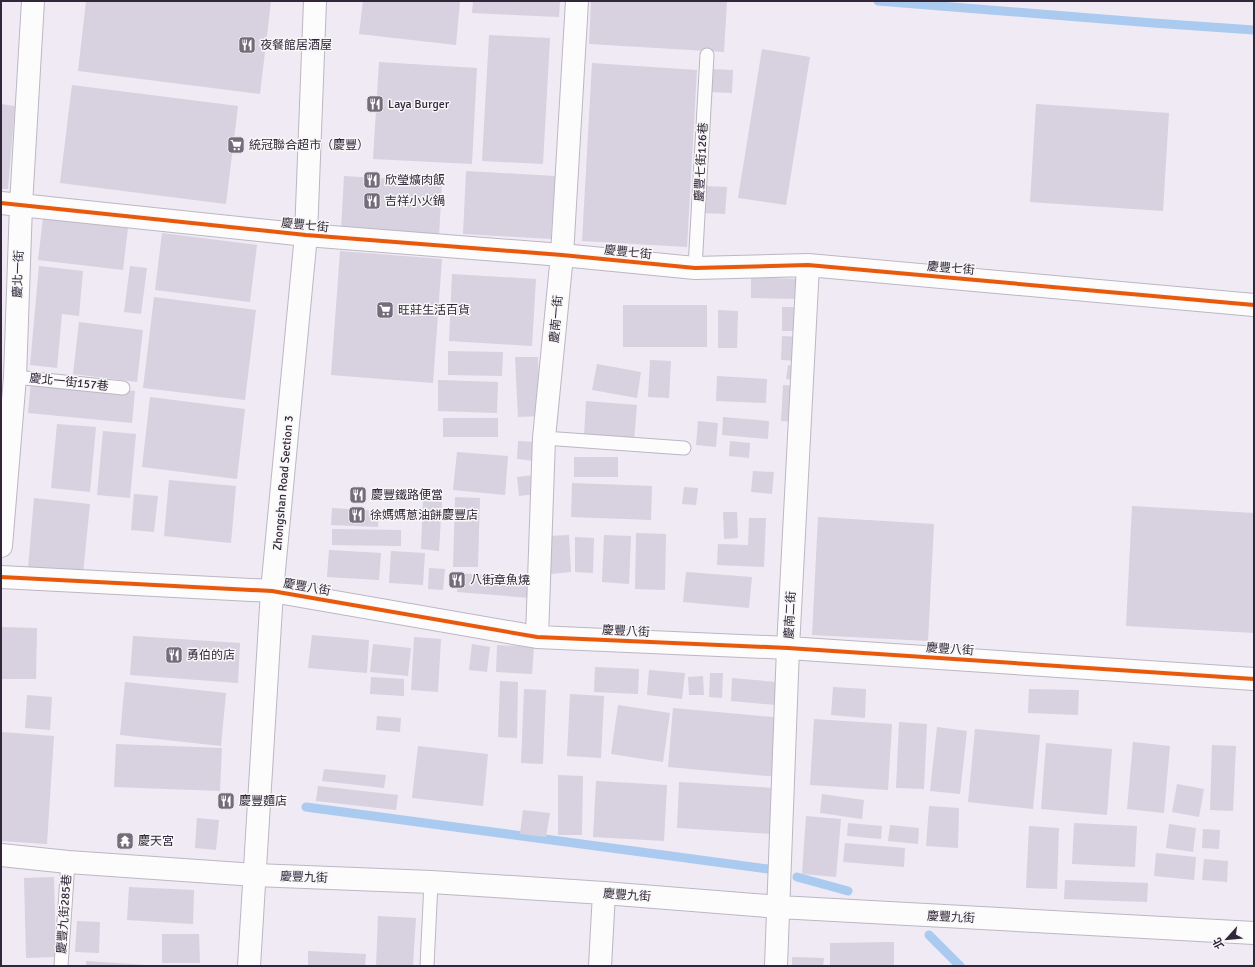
<svg xmlns="http://www.w3.org/2000/svg" width="1255" height="967" font-family="Signika,'Noto Sans TC',sans-serif">
	<rect width="100%" height="100%" fill="#efeaf4"/>
	<g fill="none" stroke-linecap="round" stroke-linejoin="round">
		<path stroke="#aacaef" stroke-width="9" d="M878,1L1153,23L1254,30
			M306,807L768,869
			M797,877L848,891
			M929,935L960,966"/>
	</g>
	<path fill="#d8d1df" d="M86,1H271L260,94L78,71Z
		M363,1H460L456,45L359,34Z
		M473,1H560L559,17L472,13Z
		M591,1H727L724,52L589,44Z
		M489,35L550,38L543,164L482,161Z
		M762,49L810,57L786,205L738,198Z
		M379,62L477,68L472,164L373,159Z
		M592,63L697,70L687,247L582,241Z
		M710,69L733,70L732,93L709,92Z
		M72,85L238,106L226,204L60,183Z
		M1,104L15,106L8,189H1Z
		M1036,104L1169,113L1163,211L1030,202Z
		M466,171L555,176L551,239L463,234Z
		M344,176L442,182L439,237L341,232Z
		M706,186L727,187L725,214L704,213Z
		M43,218L128,228L123,270L38,260Z
		M162,233L257,245L250,302L155,290Z
		M340,251L442,259L433,383L331,375Z
		M39,266L83,271L79,316L62,314L57,368L30,365Z
		M130,266L147,268L141,314L124,312Z
		M452,274L536,279L532,346L449,341Z
		M751,277L800,279V299L751,298Z
		M154,297L256,310L245,400L143,388Z
		M623,305H707V347H623Z
		M782,307H800V331H782Z
		M718,310L738,311L737,348H718Z
		M79,322L143,330L137,382L73,374Z
		M782,336L800,337L799,361L781,360Z
		M448,351L503,352L502,376L448,375Z
		M515,357H538L540,416L518,417Z
		M650,360L671,361L669,398L648,397Z
		M597,364L641,372L637,398L592,390Z
		M788,365L802,367L800,381L786,379Z
		M717,376L767,379L766,403L716,401Z
		M438,380L498,382L497,413L438,411Z
		M31,381L135,391L132,423L28,413Z
		M783,385L799,386L797,422L781,421Z
		M150,397L245,409L237,479L142,467Z
		M586,401L637,405L634,440L584,436Z
		M723,417L769,421L768,439L722,435Z
		M443,418H498V437H443Z
		M698,421L718,423L716,447L696,445Z
		M57,424L96,427L90,492L51,488Z
		M103,431L136,434L130,498L97,495Z
		M518,441L536,442L535,461L517,459Z
		M730,441L750,443L749,458L729,456Z
		M457,452L508,456L505,495L453,490Z
		M574,457H618V477H574Z
		M753,471L774,472L772,494L751,492Z
		M534,475L536,494L519,496L517,477Z
		M169,480L236,486L231,543L164,536Z
		M572,483L652,486L651,520L571,517Z
		M684,487L698,488L696,505L682,504Z
		M134,494L158,496L154,532L131,530Z
		M455,497L480,498L478,567H453Z
		M34,498L90,504L83,574L28,568Z
		M423,501L442,502L439,551L421,549Z
		M1132,506L1254,513V633L1126,626Z
		M332,508L379,511L378,527L331,525Z
		M723,512H737L738,538L724,539Z
		M818,517L934,524L928,641L812,635Z
		M749,518H766L764,567L717,565L718,544L748,545Z
		M332,529L401,530V546L332,545Z
		M636,533L666,534L665,590L635,589Z
		M569,535L571,572L551,574L549,536Z
		M604,535L631,536L629,584L602,582Z
		M575,537L594,538L593,573L575,572Z
		M329,550L381,553L379,580L327,577Z
		M391,551L425,553L423,585L389,583Z
		M429,568L445,569L443,590L428,589Z
		M686,572L752,577L749,608L683,602Z
		M459,573L532,579L531,598L457,592Z
		M1,627L37,628L36,679H1Z
		M312,635L369,640L367,673L308,668Z
		M133,636L240,643L238,683L130,675Z
		M414,637L441,639L438,692L411,690Z
		M373,644L411,648L408,676L370,672Z
		M472,644L490,647L487,672L469,670Z
		M497,645L534,647L532,674L496,672Z
		M595,667L639,669L638,694L594,692Z
		M649,670L685,673L682,699L647,695Z
		M710,673H723L722,698L709,697Z
		M703,676L704,695H689L688,677Z
		M371,677L404,679V696L370,694Z
		M732,678L777,682L775,705L731,701Z
		M500,681L518,682L517,738L498,737Z
		M125,682L226,693L221,746L120,735Z
		M833,687L866,689L865,718L831,715Z
		M524,689L546,690L543,764L521,763Z
		M1029,689L1079,690L1078,715L1028,713Z
		M570,694L604,696L601,758L567,756Z
		M27,695L52,697L50,730L25,728Z
		M618,705L670,713L663,762L611,754Z
		M673,708L784,718L779,777L668,767Z
		M377,716L401,718L400,732L376,730Z
		M814,719L892,724L888,790L810,785Z
		M899,722L927,724L924,789L896,788Z
		M937,727L967,731L960,794L930,791Z
		M975,729L1040,735L1033,809L968,802Z
		M1,732L54,736L47,844L1,841Z
		M1133,742L1170,746L1164,813L1127,809Z
		M1046,743L1112,749L1107,815L1041,809Z
		M116,744L222,748L220,791L114,787Z
		M1212,745L1236,746L1233,811L1210,810Z
		M418,746L488,754L483,806L412,798Z
		M324,769L386,775L384,788L322,781Z
		M558,775L583,776L582,835H558Z
		M596,781L667,785L664,841L593,837Z
		M679,782L774,788L772,834L677,828Z
		M1177,784L1204,789L1199,817L1172,812Z
		M318,786L398,795L396,810L316,801Z
		M822,794L864,800L862,819L820,813Z
		M929,806L959,808L958,848L926,846Z
		M523,810L550,813L546,837L520,834Z
		M806,816L841,819L836,877L802,874Z
		M197,818L219,820L216,850L195,848Z
		M848,823L882,826L881,839L847,836Z
		M1074,823L1137,826L1135,867L1072,864Z
		M1169,824L1196,828L1193,852L1166,848Z
		M890,825L919,828L918,844L888,841Z
		M1029,826L1059,828L1057,889L1026,888Z
		M1203,829L1220,830L1219,849L1202,848Z
		M845,843L905,848L904,867L843,862Z
		M1156,853L1196,857L1194,880L1154,876Z
		M1204,859L1228,861L1227,882L1202,880Z
		M54,877L56,957L26,958L24,878Z
		M1065,880L1148,883L1147,902L1064,899Z
		M129,887L194,890L193,924L127,920Z
		M378,916L416,918L413,966H376Z
		M77,921L100,922L99,953L75,952Z
		M162,934H199L200,963H162Z
		M894,942V966H830V943Z
		M308,951L366,954L365,966H308Z
		M792,957L824,958L823,966H792Z
		M86,961L147,965V966H86Z"/>
	<g fill="none" stroke-linecap="round" stroke-linejoin="round">
		<defs>
			<path id="service" d="M695,268L707,55
				M15,377L123,388
				M544,438L684,448
				M61,966L68,862
				M427,966L431,882"/>
			<path id="minor" d="M1,203L306,235L562,255L695,268L808,265L1254,305
				M1,546L15,377L21,205L33,1
				M1,577L272,591L537,637L788,648L1254,679
				M537,637L544,438L562,255L577,1
				M1,855L68,862L255,875L431,882L604,893L779,907L1254,933
				M600,966L604,893
				M776,966L788,648L808,265"/>
			<path id="primary" d="M249,966L272,591L306,235L315,1"/>
		</defs>
		<use href="#service" stroke="#bdb6c3" stroke-width="15"/>
		<use href="#minor" stroke="#bdb6c3" stroke-width="24"/>
		<use href="#primary" stroke="#bdb6c3" stroke-width="24"/>
		<use href="#service" stroke="#fdfcfd" stroke-width="13"/>
		<use href="#minor" stroke="#fdfcfd" stroke-width="22"/>
		<use href="#primary" stroke="#fdfcfd" stroke-width="22"/>
		<defs>
			<path id="cycleway" d="M1,203L306,235L562,255L695,268L808,265L1254,305
				M1,577L272,591L537,637L788,648L1254,679"/>
		</defs>
		<use href="#cycleway" stroke="#f7f7f7" stroke-width="6"/>
		<use href="#cycleway" stroke="#e8590c" stroke-width="4"/>
	</g>
	<defs>
		<symbol id="restaurant-square" viewBox="-11 -11 22 22"><rect x="-9" y="-9" width="18" height="18" rx="4" fill="#746b7b" stroke="#f7f7f7"/><path d="M-5-6h1v4h1v-4h1v4h1v-4h1v5L-1.5 .5V6h-2V.5L-5-1ZM5-6V6H3V1.5H1.5Q1.5-4 5-6Z" fill="#fff"/></symbol>
		<symbol id="supermarket-square" viewBox="-11 -11 22 22"><rect x="-9" y="-9" width="18" height="18" rx="4" fill="#746b7b" stroke="#f7f7f7"/><path d="M-6-5.5h2.5l.6 2H6L4.5 2H-2.5L-4.4-4H-6ZM-1.5 3.2a1.3 1.3 0 1 0 .1 0ZM3 3.2a1.3 1.3 0 1 0 .1 0Z" fill="#fff"/></symbol>
		<symbol id="temple-square" viewBox="-11 -11 22 22"><rect x="-9" y="-9" width="18" height="18" rx="4" fill="#746b7b" stroke="#f7f7f7"/><path d="M0-6L5-2H3V0L6.5 2.5H4V6H1.5V3h-3V6H-4V2.5H-6.5L-3 0V-2H-5Z" fill="#fff"/></symbol>
	</defs>
	<g fill-rule="evenodd">
		<use href="#restaurant-square" x="237" y="35" width="20" height="20"/>
		<use href="#restaurant-square" x="365" y="94" width="20" height="20"/>
		<use href="#supermarket-square" x="226" y="135" width="20" height="20"/>
		<use href="#restaurant-square" x="362" y="170" width="20" height="20"/>
		<use href="#restaurant-square" x="362" y="191" width="20" height="20"/>
		<use href="#supermarket-square" x="375" y="300" width="20" height="20"/>
		<use href="#restaurant-square" x="348" y="485" width="20" height="20"/>
		<use href="#restaurant-square" x="347" y="505" width="20" height="20"/>
		<use href="#restaurant-square" x="447" y="570" width="20" height="20"/>
		<use href="#restaurant-square" x="164" y="645" width="20" height="20"/>
		<use href="#restaurant-square" x="216" y="791" width="20" height="20"/>
		<use href="#temple-square" x="115" y="831" width="20" height="20"/>
	</g>
	<g text-anchor="middle" stroke-width="3" stroke-linejoin="round" paint-order="stroke">
		<g font-size="12" fill="#32273a" stroke="#f7f7f7" text-anchor="start">
			<text x="260" y="49">夜餐館居酒屋</text>
			<text x="388" y="108">Laya Burger</text>
			<text x="249" y="149">統冠聯合超市（慶豐）</text>
			<text x="385" y="184">欣瑩爌肉飯</text>
			<text x="385" y="205">吉祥小火鍋</text>
			<text x="398" y="314">旺莊生活百貨</text>
			<text x="371" y="499">慶豐鐵路便當</text>
			<text x="370" y="519">徐媽媽蔥油餅慶豐店</text>
			<text x="470" y="584">八街章魚燒</text>
			<text x="187" y="659">勇伯的店</text>
			<text x="239" y="805">慶豐麵店</text>
			<text x="138" y="845">慶天宮</text>
		</g>
		<g font-size="12" fill="#32273a" stroke="#f7f7f7">
			<text transform="translate(701 162) rotate(-87)" y="4">慶豐七街126巷</text>
			<text transform="translate(305 225) rotate(6)" y="4">慶豐七街</text>
			<text transform="translate(628 252) rotate(6)" y="4">慶豐七街</text>
			<text transform="translate(951 268) rotate(5)" y="4">慶豐七街</text>
			<text transform="translate(18 274) rotate(-88)" y="4">慶北一街</text>
			<text transform="translate(556 319) rotate(-85)" y="4">慶南一街</text>
			<text transform="translate(69 382) rotate(6)" y="4">慶北一街157巷</text>
			<text transform="translate(283 483) rotate(-85)" y="4">Zhongshan Road Section 3</text>
			<text transform="translate(307 587) rotate(10)" y="4">慶豐八街</text>
			<text transform="translate(790 615) rotate(-87)" y="4">慶南二街</text>
			<text transform="translate(626 631) rotate(3)" y="4">慶豐八街</text>
			<text transform="translate(950 649) rotate(4)" y="4">慶豐八街</text>
			<text transform="translate(304 877) rotate(2)" y="4">慶豐九街</text>
			<text transform="translate(627 895) rotate(4)" y="4">慶豐九街</text>
			<text transform="translate(64 914) rotate(-86)" y="4">慶豐九街285巷</text>
			<text transform="translate(951 917) rotate(3)" y="4">慶豐九街</text>
		</g>
	</g>
	<rect width="1255" height="967" fill="none" stroke="#32273a" stroke-width="4"/>
	<g transform="translate(1227 939) rotate(243)" stroke="#f7f7f7" stroke-width="3" paint-order="stroke">
	<path d="M0-3L7 15L0 10L-7 15Z" fill="#32273a"/>
	<text y="-6" font-size="11" font-weight="bold" text-anchor="middle" fill="#32273a">北</text>
	</g>
</svg>
